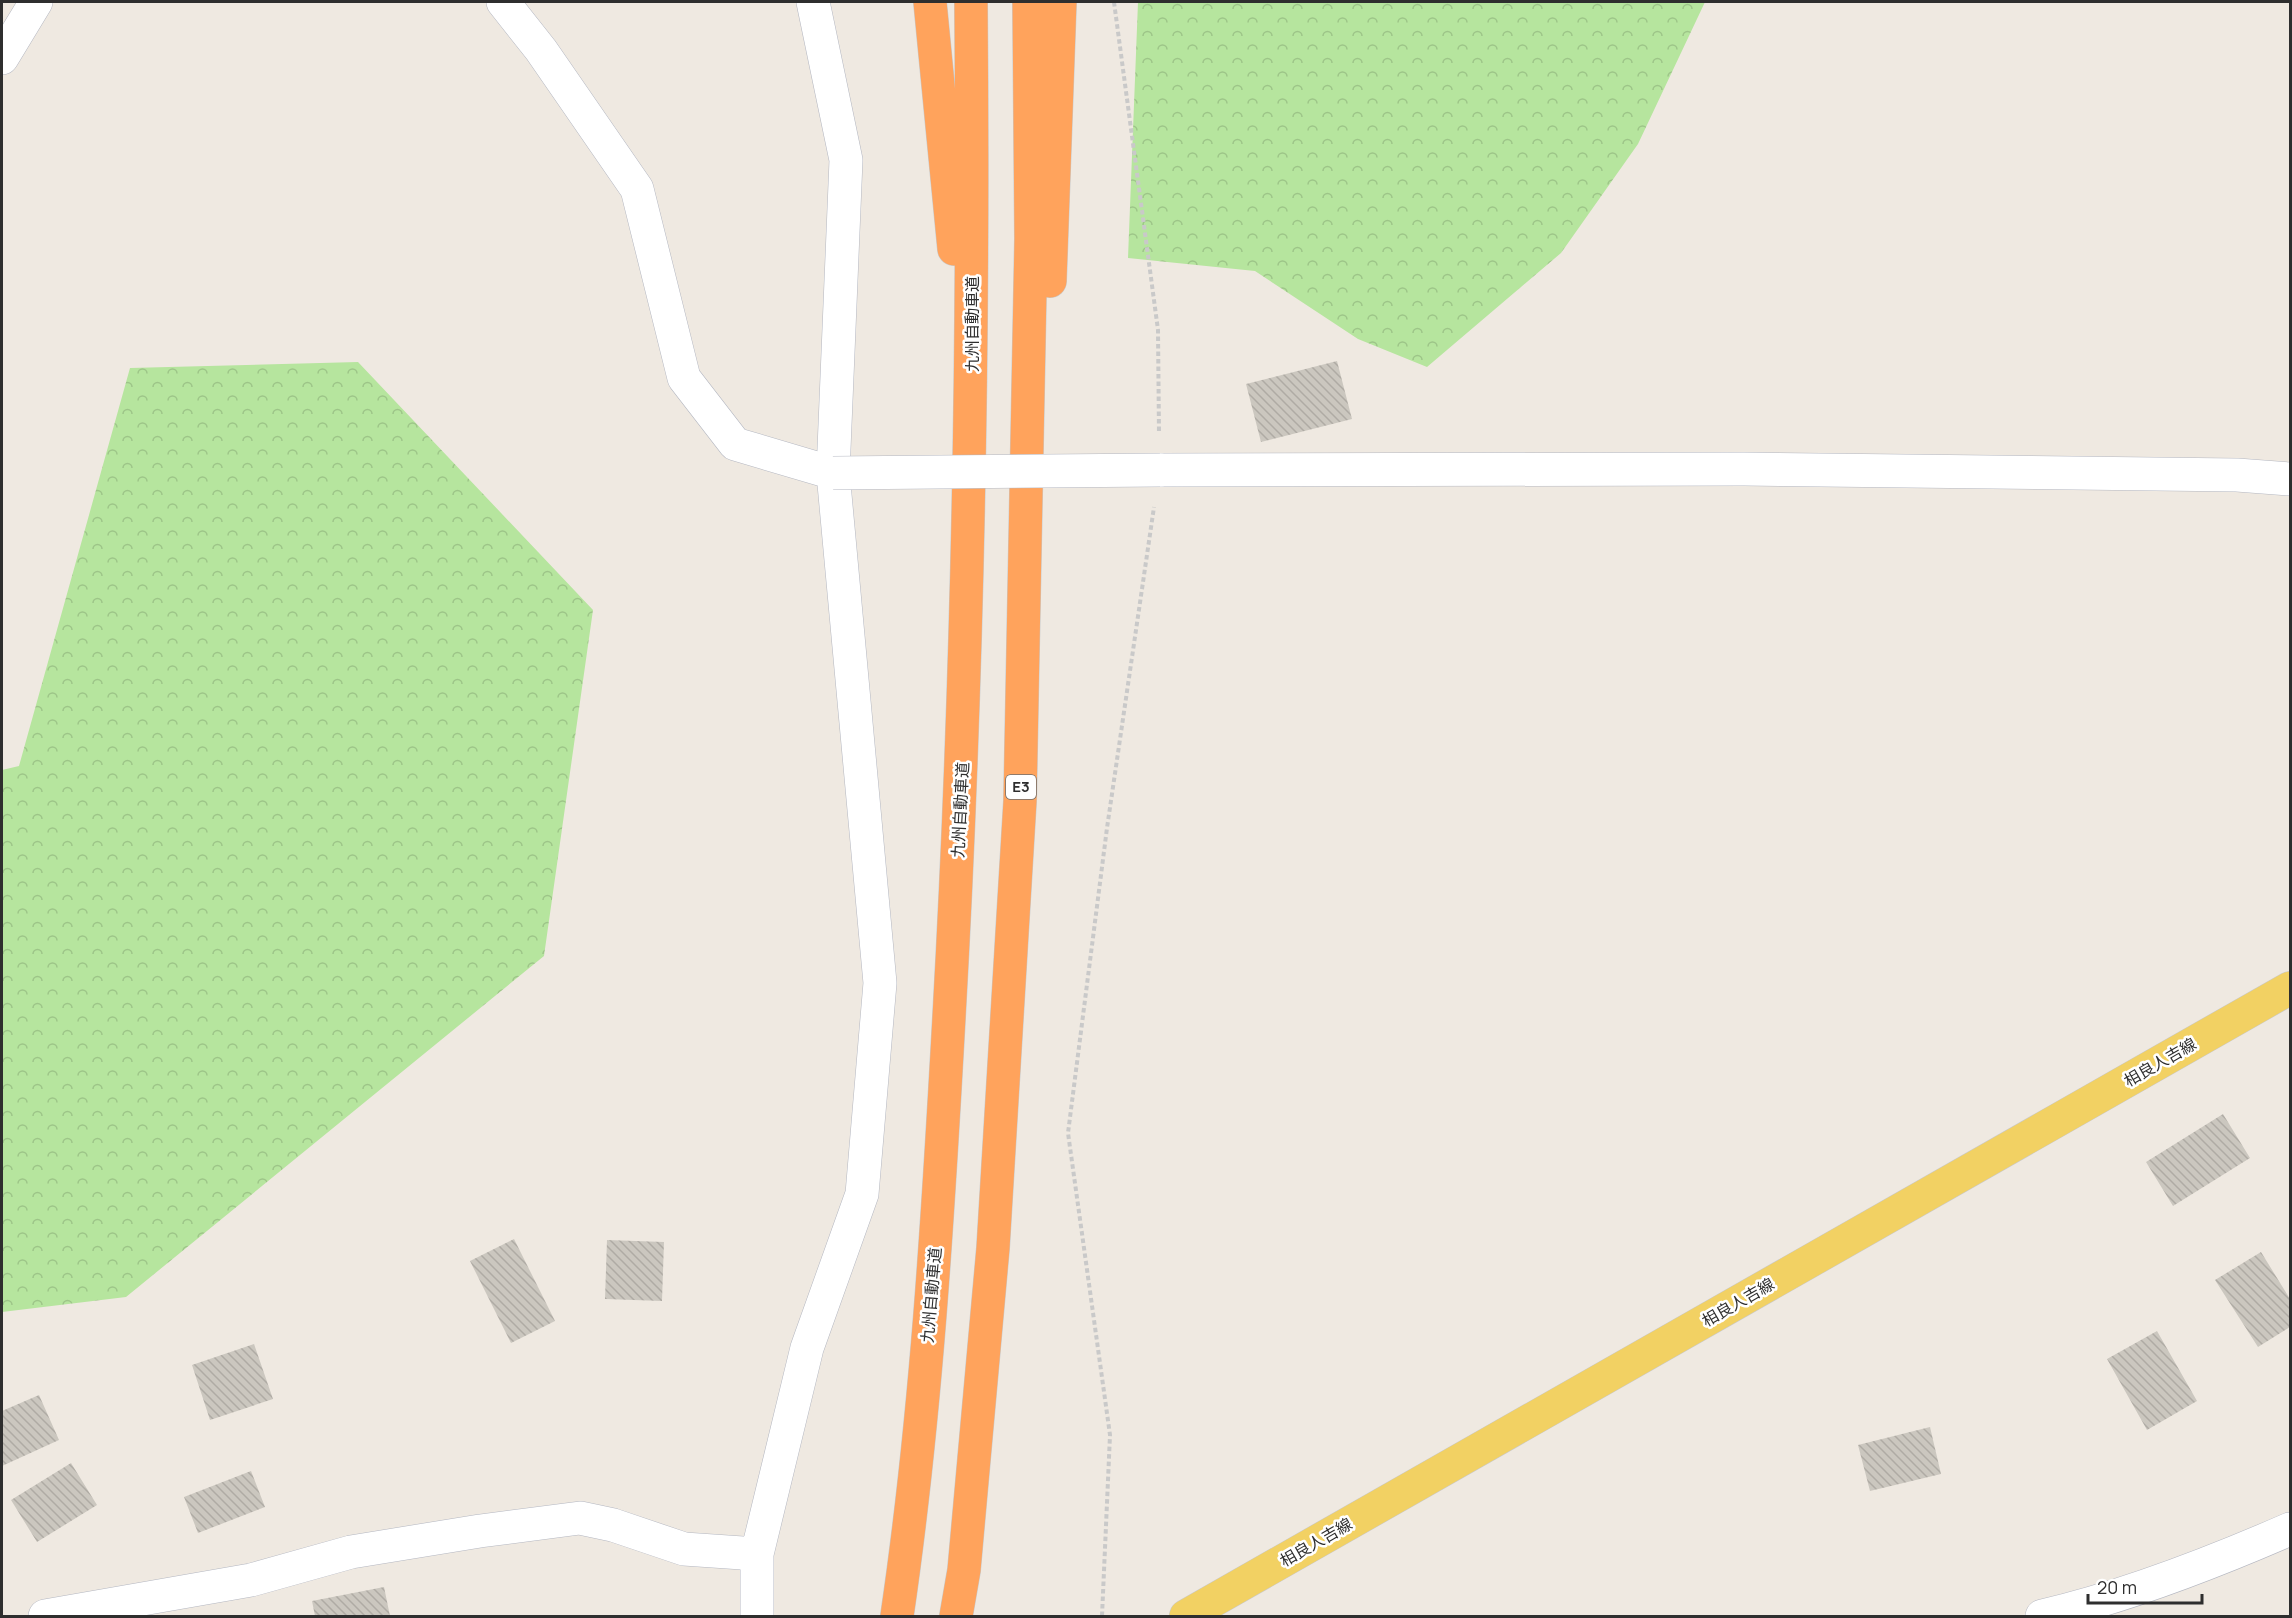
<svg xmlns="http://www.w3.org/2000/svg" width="2292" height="1618" font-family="Manrope,'Noto Sans JP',sans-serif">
	<defs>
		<pattern id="forest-crowns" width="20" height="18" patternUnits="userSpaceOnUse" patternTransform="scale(1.5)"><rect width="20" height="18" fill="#b6e59e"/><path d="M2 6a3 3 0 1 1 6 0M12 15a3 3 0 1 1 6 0" fill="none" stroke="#9dc588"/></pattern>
		<pattern id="building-back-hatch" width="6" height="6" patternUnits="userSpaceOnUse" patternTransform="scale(1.5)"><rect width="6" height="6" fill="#cbc7bf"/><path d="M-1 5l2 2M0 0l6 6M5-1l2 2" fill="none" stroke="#afaba4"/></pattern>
	</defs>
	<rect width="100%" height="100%" fill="#efe9e1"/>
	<path fill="url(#forest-crowns)" d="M1138,2H1705L1638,144L1561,253L1427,367L1358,339L1255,271L1128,258Z
		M358,362L593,610L544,956L126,1297L2,1312V770L19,766L130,368Z"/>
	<path fill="url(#building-back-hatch)" d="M1337,361L1352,419L1261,442L1246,384Z
		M2223,1114L2250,1158L2173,1206L2146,1162Z
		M514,1239L555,1321L511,1343L470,1261Z
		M607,1240L664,1242L662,1301L605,1299Z
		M2261,1252L2290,1299V1327L2258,1347L2215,1280Z
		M2157,1331L2197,1401L2147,1430L2107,1359Z
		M254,1344L273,1399L210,1420L192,1365Z
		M39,1395L59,1440L2,1466V1411Z
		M1930,1427L1941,1474L1870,1491L1858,1445Z
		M71,1463L97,1505L37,1542L11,1500Z
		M251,1471L265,1507L198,1533L184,1497Z
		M384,1587L390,1616H315L312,1601Z"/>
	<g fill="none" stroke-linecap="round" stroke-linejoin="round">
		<defs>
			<path id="minor" d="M503,2L541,50L637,189L684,378L735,444L833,473
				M2,58L36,2
				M1160,470L1744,469L2237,475L2290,479
				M45,1616L251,1580L351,1552L480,1531L580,1518L613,1525L684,1549L757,1554
				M757,1616V1554L807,1348L862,1194L880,983L833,473L846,160L813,2
				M2042,1616C2125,1597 2212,1563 2290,1529"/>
			<path id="major" d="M1186,1616L2290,988"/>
			<path id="highway" d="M930,2L954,249
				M1050,281L1060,2
				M897,1616C926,1418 938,1217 949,1017C968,679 974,341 971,2
				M956,1616L964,1570L993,1248L1020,801L1031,239L1029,2"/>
		</defs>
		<use href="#minor" stroke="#b4b7c1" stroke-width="34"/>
		<use href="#major" stroke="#c9c9c9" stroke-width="34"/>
		<use href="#highway" stroke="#c9c9c9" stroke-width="34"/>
		<path stroke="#c9c9c9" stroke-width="4" stroke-dasharray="4.5 3" stroke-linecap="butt" d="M1114,2L1158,330L1159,434
			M1102,1616L1110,1435L1068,1133L1107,828L1154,507"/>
		<use href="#minor" stroke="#fff" stroke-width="33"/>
		<use href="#major" stroke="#f2d163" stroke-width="33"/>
		<use href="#highway" stroke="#ffa35c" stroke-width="33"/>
		<defs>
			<path id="minor-bridge" d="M833,473L1160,470"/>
		</defs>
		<use href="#minor-bridge" stroke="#b4b7c1" stroke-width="34" stroke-linecap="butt"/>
		<use href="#minor-bridge" stroke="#fff" stroke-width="33"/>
	</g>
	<g text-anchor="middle" stroke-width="5" stroke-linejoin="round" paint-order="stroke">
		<rect fill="#fff" stroke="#6d6d6d" stroke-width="1.5" x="1006" y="775" width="30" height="24" rx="4.5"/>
		<g font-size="15" font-weight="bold" fill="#2e2e2e">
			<text x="1021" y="792">E3</text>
		</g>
		<g font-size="16" fill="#2e2e2e" stroke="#fff">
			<text transform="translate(972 324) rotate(-90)" y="6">九州自動車道</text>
			<text transform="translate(960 810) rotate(-87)" y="6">九州自動車道</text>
			<text transform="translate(2160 1062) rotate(-30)" y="6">相良人吉線</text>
			<text transform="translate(931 1295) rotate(-85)" y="6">九州自動車道</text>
			<text transform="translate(1738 1302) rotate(-30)" y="6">相良人吉線</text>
			<text transform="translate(1316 1542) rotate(-30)" y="6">相良人吉線</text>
		</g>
	</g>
	<rect width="2292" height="1618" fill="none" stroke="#2e2e2e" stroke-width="6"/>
	<path d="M2088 1594v9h114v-9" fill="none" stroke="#2e2e2e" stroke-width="3"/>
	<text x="2097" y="1594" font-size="18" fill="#2e2e2e" stroke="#ffffff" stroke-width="4.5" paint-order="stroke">20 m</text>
</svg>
